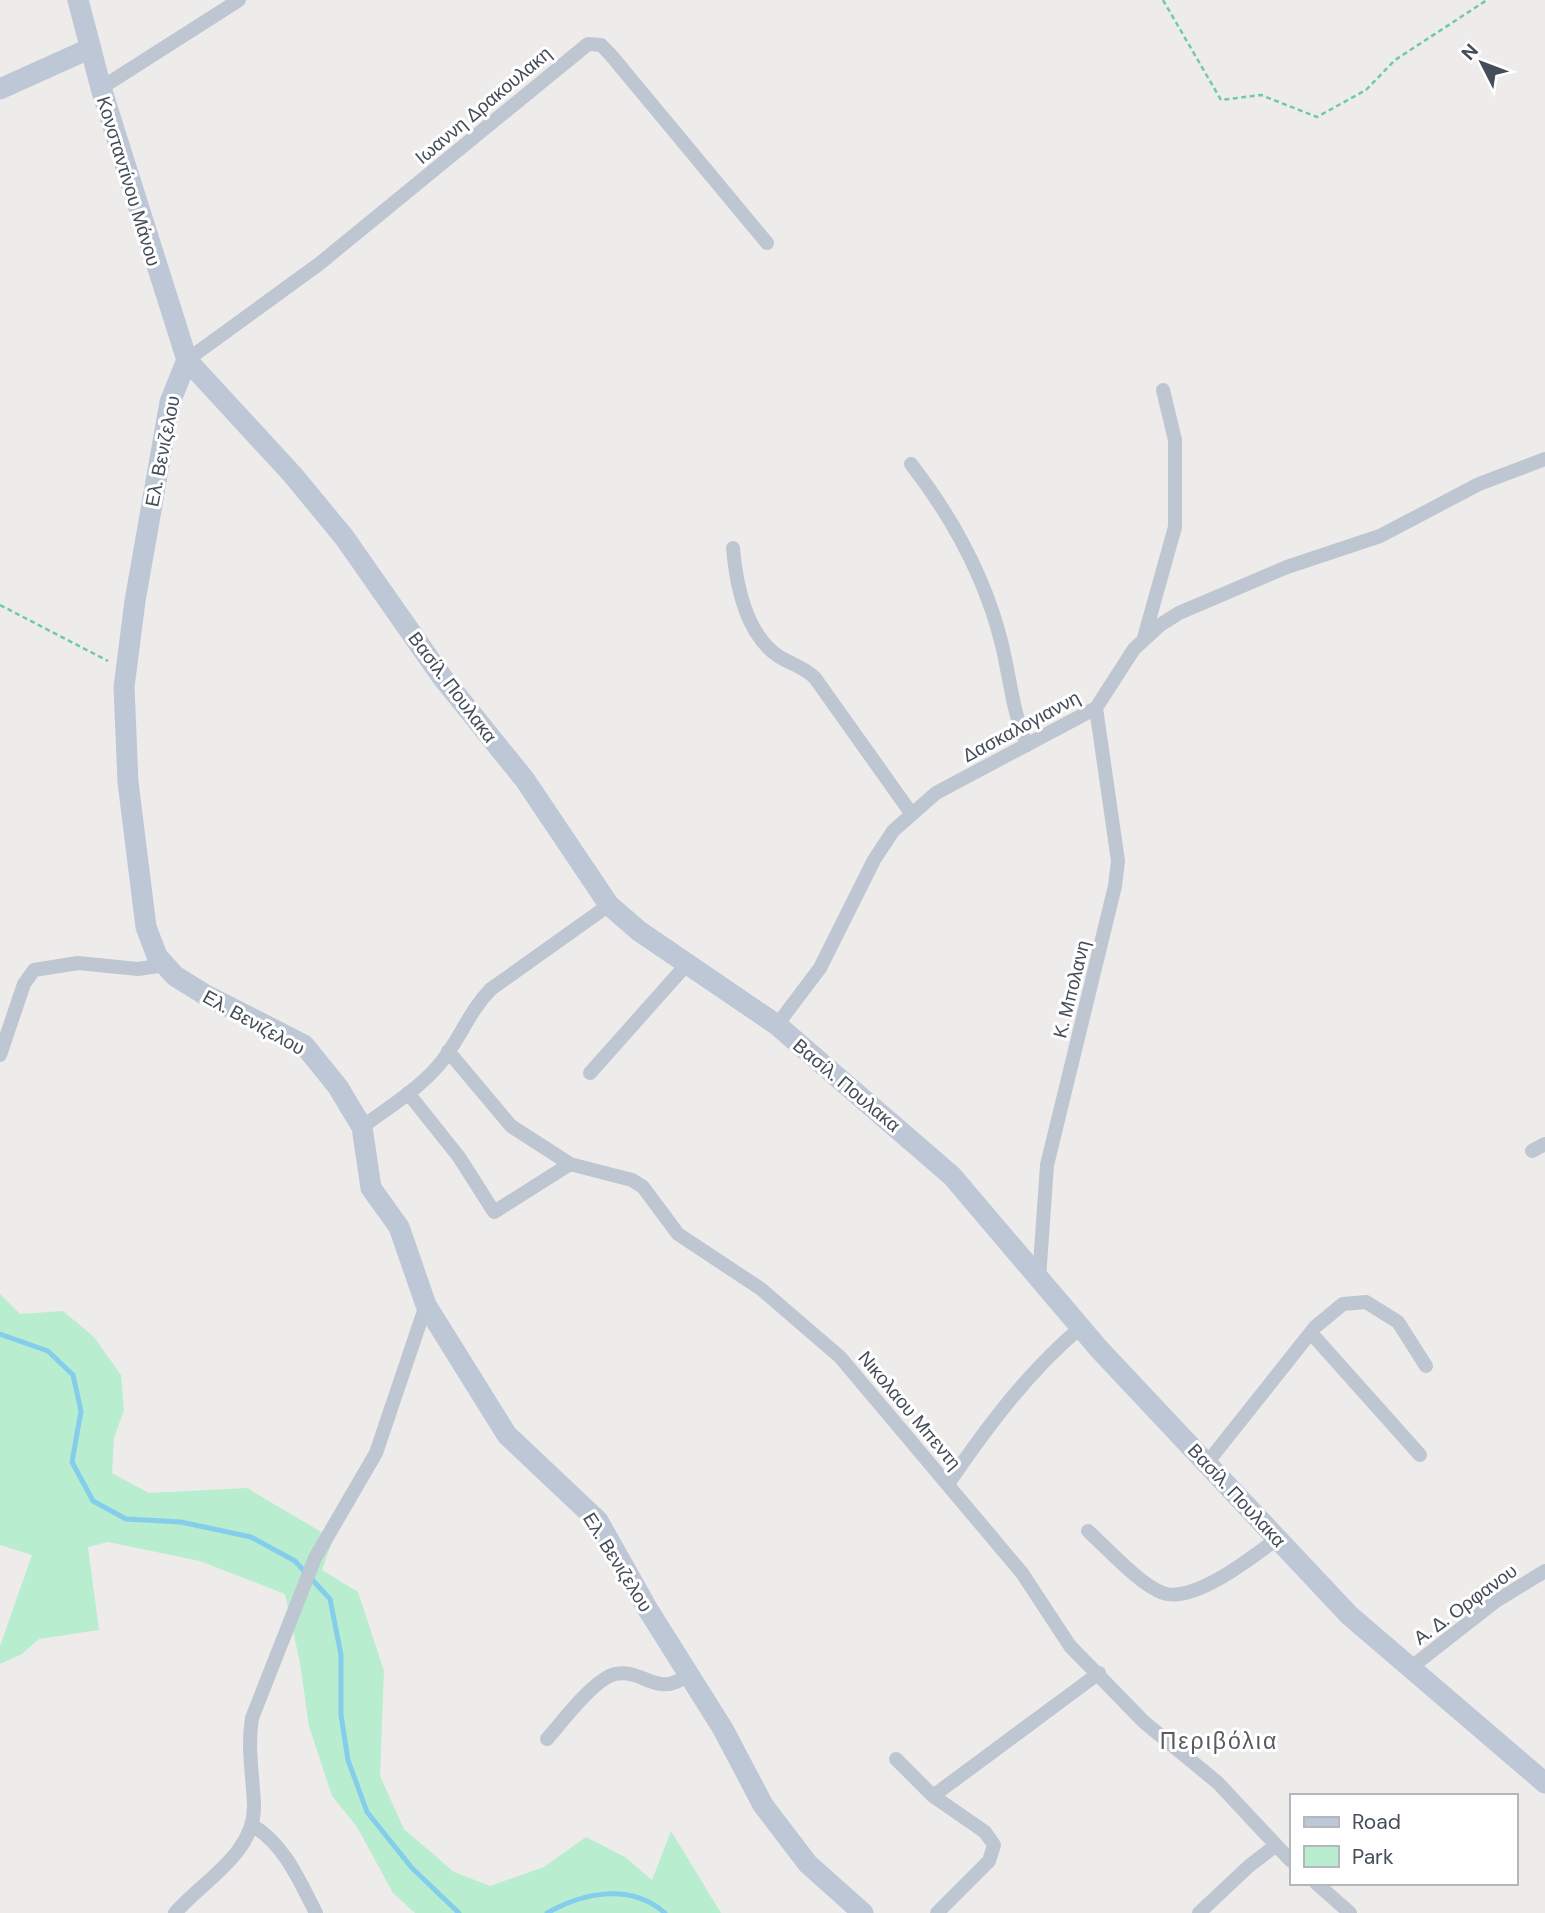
<svg xmlns="http://www.w3.org/2000/svg" width="1545" height="1913" font-family="'DM Sans',sans-serif">
	<rect width="100%" height="100%" fill="#eeebeb"/>
	<path fill="#b8edd0" d="M0,1294L20,1314L63,1311L94,1337L121,1375L124,1410L114,1438L112,1473L149,1493L247,1488L333,1539L322,1570L358,1592L384,1671L380,1776L404,1829L454,1872L490,1886L544,1867L586,1837L625,1857L652,1880L671,1831L721,1913H415L393,1893L357,1827L332,1796L309,1726L300,1663L285,1594L200,1561L108,1542L88,1547L99,1630L39,1639L22,1654L0,1664V1646L32,1555L0,1545Z"/>
	<g fill="none" stroke-linecap="round" stroke-linejoin="round">
		<path stroke="#85ceeb" stroke-width="5" d="M0,1334L48,1351L73,1375L81,1411L72,1462L93,1501L126,1519L181,1522L251,1537L295,1561L330,1599L341,1655V1715L348,1760L367,1812L412,1868L459,1913
			M547,1913C584,1892 631,1883 665,1913"/>
		<path stroke="#70cba5" stroke-width="2.5" stroke-dasharray="5 3.5" stroke-linecap="butt" d="M1163,0L1221,100L1261,95L1317,117L1366,90L1395,60L1487,0
			M0,605L108,661"/>
		<path stroke="#bec6d1" stroke-width="14" d="M101,88L239,0
			M187,360L319,264L588,44L601,45L610,54L767,243
			M911,464C952,517 986,579 1002,645C1010,678 1013,714 1027,745
			M733,548C736,584 746,634 778,656C791,664 804,667 815,678L911,813
			M1144,638L1175,527V440L1163,390
			M777,1025L820,968L874,860L893,831L936,793L1096,708L1134,649L1160,625L1179,613L1287,567L1380,536L1479,484L1545,459
			M448,1051L511,1126L570,1164L632,1180L643,1187L678,1234L761,1289L840,1357L1022,1573L1070,1646L1144,1722L1218,1783L1291,1861
			M0,1055L24,984L34,970L78,963L138,969L165,965
			M590,1073L687,964
			M408,1093L459,1157L494,1212L570,1164
			M362,1127C388,1108 417,1090 438,1066C459,1042 468,1012 491,989L609,905
			M1532,1151L1545,1144
			M1039,1279L1047,1165L1115,886L1118,861L1096,708
			M1311,1333L1420,1455
			M1207,1463L1315,1327L1343,1304L1366,1302L1398,1322L1426,1366
			M948,1484C987,1427 1027,1373 1080,1328
			M1088,1531C1107,1548 1140,1585 1163,1593C1194,1604 1254,1556 1278,1538
			M1409,1669L1496,1601L1545,1571
			M547,1739C562,1722 594,1679 615,1674C644,1668 657,1700 689,1674
			M896,1759L933,1796L985,1832L994,1845L989,1861L937,1913
			M933,1796L1099,1673
			M252,1825C285,1845 299,1880 316,1913
			M1316,1883L1350,1913
			M175,1913C203,1881 255,1853 254,1806C253,1775 247,1749 252,1718L315,1558L376,1453L426,1305
			M1199,1913L1249,1866L1275,1846"/>
		<path stroke="#bdc7d5" stroke-width="21" d="M78,0L101,88L187,360L292,474L344,537L442,677L525,780L609,905L639,931L777,1025L952,1176L1099,1349L1349,1615L1545,1783
			M0,89L91,48
			M187,360L170,402L135,601L124,687L128,782L146,927L157,956L175,976L204,994L304,1045L338,1087L362,1127L371,1188L399,1227L426,1305L507,1435L598,1521L647,1608L723,1729L763,1805L808,1864L863,1913"/>
	</g>
	<g text-anchor="middle" stroke-width="6" stroke-linejoin="round" paint-order="stroke">
		<g font-size="19" fill="#444d58" stroke="#fff">
			<text transform="translate(483 105) rotate(-40)" y="7">Ιωαννη Δρακουλακη</text>
			<text transform="translate(129 181) rotate(73)" y="7">Κονσταντίνου Μάνου</text>
			<text transform="translate(162 451) rotate(-79)" y="7">Ελ. Βενιζελου</text>
			<text transform="translate(453 687) rotate(53)" y="7">Βασίλ. Πουλακα</text>
			<text transform="translate(1021 726) rotate(-28)" y="7">Δασκαλογιαννη</text>
			<text transform="translate(1071 989) rotate(-76)" y="7">Κ. Μπολανη</text>
			<text transform="translate(254 1022) rotate(29)" y="7">Ελ. Βενιζελου</text>
			<text transform="translate(847 1085) rotate(40)" y="7">Βασίλ. Πουλακα</text>
			<text transform="translate(910 1410) rotate(50)" y="7">Νικολαου Μπεντη</text>
			<text transform="translate(1237 1495) rotate(47)" y="7">Βασίλ. Πουλακα</text>
			<text transform="translate(618 1562) rotate(58)" y="7">Ελ. Βενιζελου</text>
			<text transform="translate(1465 1604) rotate(-36)" y="7">Α. Δ. Ορφανου</text>
		</g>
		<g font-size="23" letter-spacing="2" fill="#585b60" stroke="#fff">
			<text x="1219" y="1749">Περιβόλια</text>
		</g>
	</g>
	<rect x="1290" y="1794" width="228" height="91" fill="#ffffff" stroke="#b4b8bc" stroke-width="2"/>
	<rect x="1304" y="1817" width="35" height="10" fill="#bdc7d5" stroke="#b4b8bc" stroke-width="2"/>
	<text x="1352" y="1829" font-size="21" fill="#444d58">Road</text>
	<rect x="1304" y="1846" width="35" height="21" fill="#b8edd0" stroke="#b4b8bc" stroke-width="2"/>
	<text x="1352" y="1864" font-size="21" fill="#444d58">Park</text>
	<g transform="translate(1482 63) rotate(312)" stroke="#ffffff" stroke-width="5" paint-order="stroke">
	<path d="M0-5L12 26L0 18L-12 26Z" fill="#444d58"/>
	<text y="-10" font-size="19" font-weight="bold" text-anchor="middle" fill="#444d58">N</text>
	</g>
</svg>
